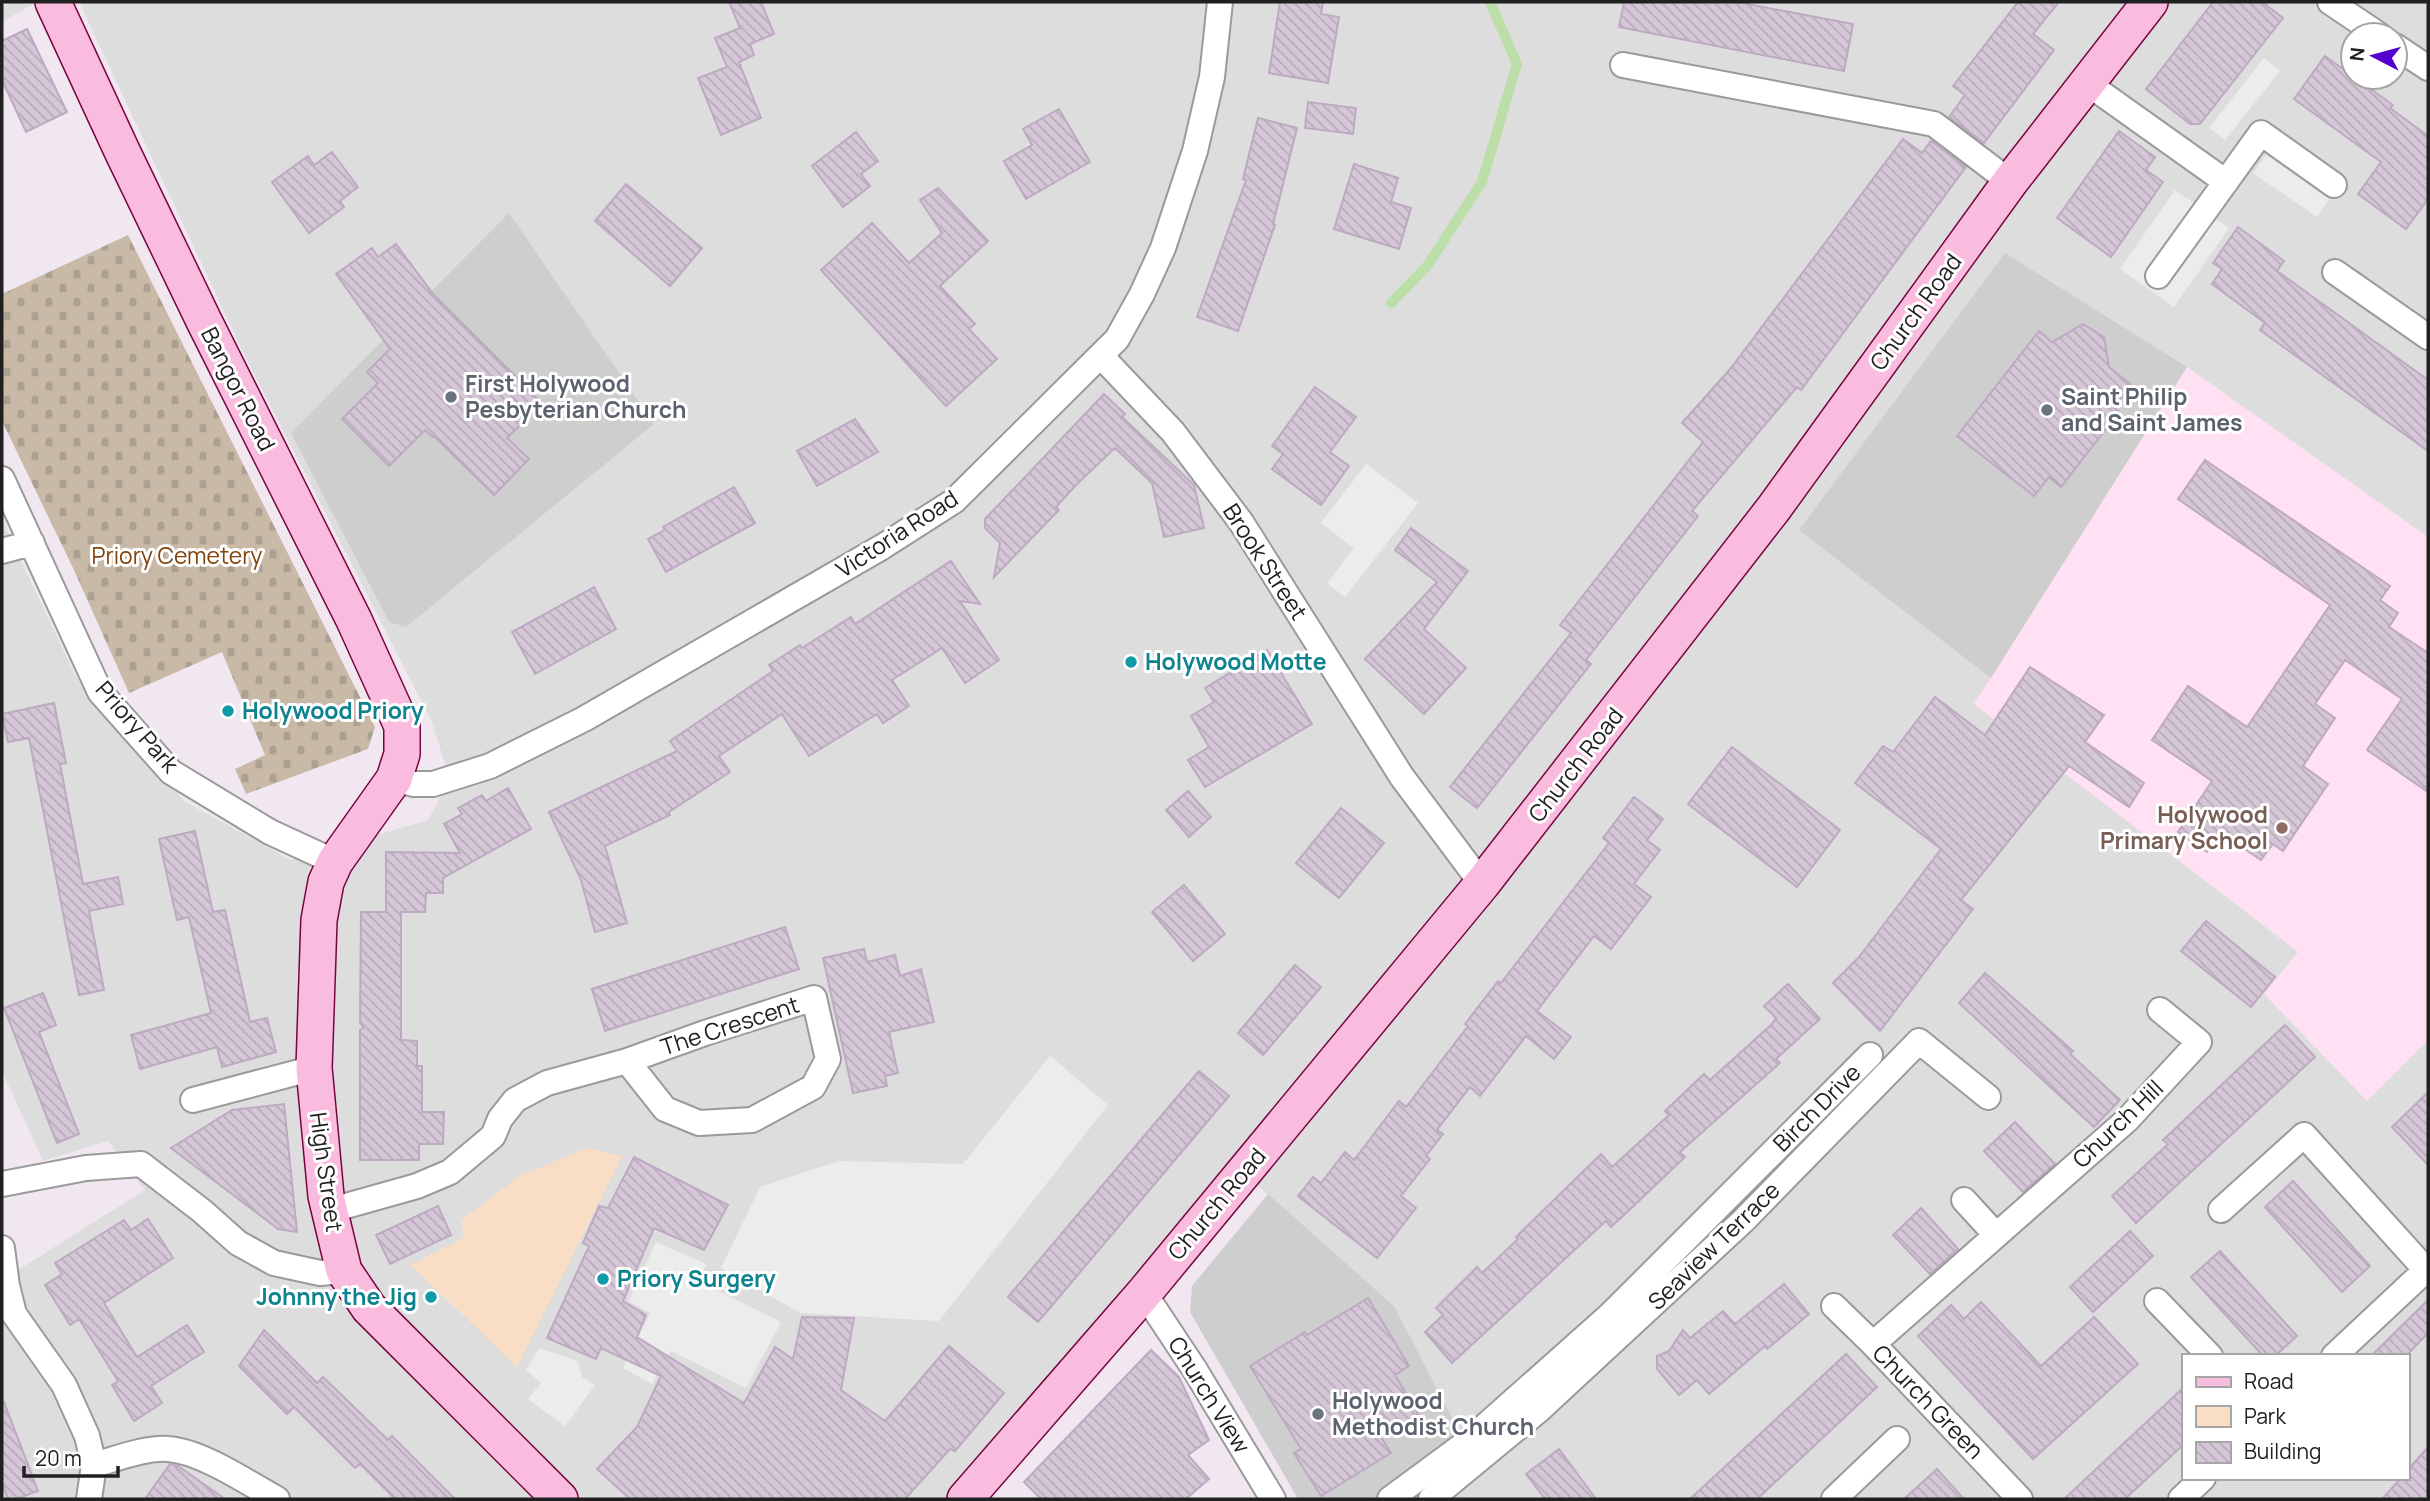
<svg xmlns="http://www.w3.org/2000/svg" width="2430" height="1501" font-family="Manrope,sans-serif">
	<defs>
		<pattern id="cemetery-stones" width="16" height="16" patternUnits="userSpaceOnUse" patternTransform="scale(1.75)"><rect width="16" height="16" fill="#c9baa8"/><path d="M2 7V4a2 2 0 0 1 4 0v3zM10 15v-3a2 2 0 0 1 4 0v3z" fill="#aca090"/></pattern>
		<pattern id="building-back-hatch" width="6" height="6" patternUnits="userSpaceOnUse" patternTransform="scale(1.75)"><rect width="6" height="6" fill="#d5c7d7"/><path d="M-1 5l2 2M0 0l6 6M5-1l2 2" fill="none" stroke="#b7abb8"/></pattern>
	</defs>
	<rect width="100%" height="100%" fill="#f1e7f0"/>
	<path fill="#deddde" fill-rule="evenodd" d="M2,2H37L2,22Z
		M79,2H2428V1499H1372L1460,1435L1394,1306L1237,1167L950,1499H2V1280L145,1190L108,1141L43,1161L2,1071V520L77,679L184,801L291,860L428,820L450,779L431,720L242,350ZM2353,35H2395V77H2353ZM2183,1356H2407V1478H2183Z"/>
	<path fill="#ffe1f3" d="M2187,367L2428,537V1040L2367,1101L2264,994L2298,952L1974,704Z"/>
	<path fill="#cecece" d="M509,213L654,424L406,627L389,622L291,433Z
		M2005,253L2187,367L1991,678L1799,530Z
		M1268,1194L1394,1306L1461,1435L1372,1499H1298L1190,1312L1192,1286Z"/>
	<path fill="url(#cemetery-stones)" d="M128,235L375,727L368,749L246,794L235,769L265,755L222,652L129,693L74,570L2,421V294Z"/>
	<path fill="#f9dec5" d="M586,1148L622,1156L517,1367L411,1265L464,1238L461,1221L518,1177Z"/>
	<path fill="#ececec" d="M2264,58L2280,71L2225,140L2209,128Z
		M2266,155L2329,199L2317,217L2253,173Z
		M2175,190L2229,228L2174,307L2120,269Z
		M1366,464L1418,503L1345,597L1327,583L1354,548L1321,523Z
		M1050,1056L1108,1105L939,1321L800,1313L721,1268L760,1187L839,1161L963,1164Z
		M656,1242L707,1264L698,1281L781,1322L746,1388L671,1351L652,1384L623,1368L650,1313L629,1301Z
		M539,1348L578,1361L582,1377L595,1385L565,1426L528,1399L541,1383L526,1370Z"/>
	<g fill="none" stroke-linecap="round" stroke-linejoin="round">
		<path stroke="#bcdea8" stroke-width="10" d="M1391,303L1427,266L1482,182L1517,64L1490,2"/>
	</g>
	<path fill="url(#building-back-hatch)" stroke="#bea9c2" stroke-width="2" d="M729,2H761L774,34L750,44L754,55L739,62L761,118L721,135L698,78L727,67L715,38L740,28Z
		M1280,2H1323L1321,14L1339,17L1328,83L1269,73Z
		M1624,2H1737L1853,24L1844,71L1619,27Z
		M2018,2H2059L2033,34L2054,50L1984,143L1949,117L1965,95L1953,86Z
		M2213,2H2262L2283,18L2200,124H2190L2146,89Z
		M27,29L67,112L26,132L2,80V41Z
		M2325,56L2393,105L2390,108L2428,136V199L2406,229L2358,194L2381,162L2294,99Z
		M1308,102L1356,108L1353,134L1305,128Z
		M1059,109L1090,162L1026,199L1004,161L1032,145L1023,129Z
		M1258,118L1297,128L1273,224L1275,225L1238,331L1197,317L1246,180L1243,179Z
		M2119,131L2155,157L2146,170L2163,182L2111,257L2057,218Z
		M856,132L878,161L861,174L870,186L843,207L812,166Z
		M1903,139L1922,153L1931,141L1966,167L1801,390L1797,387L1692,511L1698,516L1586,660L1591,664L1477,808L1450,787L1571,633L1560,625L1703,442L1682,423L1731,368Z
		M332,152L358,187L340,201L344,207L309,233L272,182L308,156L314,165Z
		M1354,164L1398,178L1391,202L1411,208L1399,249L1334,229Z
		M626,184L702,248L670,286L595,221Z
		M938,188L988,241L940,286L975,324L969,329L997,359L946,406L821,270L872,223L909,263L942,233L920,200Z
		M2238,227L2284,261L2277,271L2428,380V451L2260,330L2265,323L2212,284L2222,269L2213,263Z
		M396,244L433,294L542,403L507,438L529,459L494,495L434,436L433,437L425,430L389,466L342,419L378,383L367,372L390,349L336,274L372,248L378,257Z
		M2083,324L2104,337L2109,367L2131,385L2114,408L2119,412L2061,487L2049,477L2034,496L1957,436L2039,331L2052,342Z
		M1315,387L1356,417L1330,452L1349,466L1321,505L1272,469L1283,454L1272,446Z
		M1104,394L1125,414L1122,417L1194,485L1204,528L1164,537L1152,483L1115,448L1077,484L1056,507L1059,510L994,577L1000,543L985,528V519Z
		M855,419L878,452L817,486L797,451Z
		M2205,460L2390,586L2380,600L2398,613L2389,627L2428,653V792L2367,750L2402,699L2345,660L2315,704L2335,718L2303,766L2328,784L2283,851L2273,844L2261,860L2221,833L2207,852L2178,832L2212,781L2152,740L2188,686L2247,727L2330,605L2178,499Z
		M734,487L755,523L666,572L648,539L665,530L663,527Z
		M1411,528L1468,571L1424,629L1466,668L1424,714L1365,659L1437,582L1395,550Z
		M951,561L980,604L960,601L999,660L965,683L942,648L892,680L909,706L883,723L877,714L809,756L782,714L719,756L730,772L669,812L670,815L605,846L627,923L595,932L581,880L549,812L677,751L670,741L773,671L769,665L800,645L802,648L851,617L855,624Z
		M594,587L616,629L535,674L512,632Z
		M1267,650L1312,724L1205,787L1188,760L1209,747L1191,716L1214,702L1205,688Z
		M2030,667L2104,715L2085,742L2144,783L2129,807L2069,766L1961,900L1973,909L1880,1031L1833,983L1859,957L1941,849L1855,783L1883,746L1893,752L1935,697L1985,735Z
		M54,703L66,763L60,764L83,884L118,877L123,904L89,911L104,990L79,995L29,738L8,742L2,714Z
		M1732,747L1840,830L1797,887L1688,804Z
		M508,788L531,829L443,878V893H426L425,912H401V1040L417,1041V1066H422V1112H444L443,1144H419V1160H360V1030L363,1028L360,1022L361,912H386V852L460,853L444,824L462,814L458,808L482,795L486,801Z
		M1188,791L1211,817L1189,837L1166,810Z
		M1634,797L1663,819L1647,840L1660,850L1634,884L1651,897L1611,949L1594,936L1537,1011L1571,1037L1554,1059L1526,1036L1480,1096L1470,1087L1437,1130L1443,1134L1426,1156L1430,1159L1401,1196L1416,1208L1377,1258L1298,1196L1313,1177L1321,1183L1345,1152L1354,1160L1399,1101L1406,1107L1468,1026L1465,1024L1498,981L1501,983L1609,843L1603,838Z
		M1341,808L1384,843L1339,898L1296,863Z
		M195,831L213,912L225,910L250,1022L267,1018L276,1052L222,1067L217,1047L140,1069L131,1035L211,1013L189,917L177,920L159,839Z
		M1184,885L1225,934L1193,961L1152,912Z
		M2206,921L2275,977L2251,1007L2181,951Z
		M785,927L799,969L605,1031L592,989Z
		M864,949L867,962L895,955L900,976L921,969L934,1022L889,1032L898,1073L885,1076L887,1086L853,1093L823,958Z
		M1295,965L1321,987L1263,1055L1238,1033Z
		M1985,973L2073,1051L2070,1054L2120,1100L2094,1127L1959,1003Z
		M1788,984L1820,1019L1776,1059L1780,1063L1680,1152L1685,1157L1641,1199L1611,1227L1606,1221L1452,1363L1425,1332L1443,1315L1436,1308L1477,1267L1482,1273L1518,1239L1516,1237L1601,1154L1612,1167L1669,1115L1665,1111L1704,1074L1710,1080L1772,1024L1776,1018L1764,1006Z
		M43,993L56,1025L39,1032L79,1134L57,1143L4,1008Z
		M2285,1025L2315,1057L2136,1223L2112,1196L2168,1144L2163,1140Z
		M1199,1071L1229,1096L1038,1322L1008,1297Z
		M2428,1092V1165L2392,1127Z
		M284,1104L297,1232L278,1229L171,1148L232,1110Z
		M2015,1122L2055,1164L2023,1192L1984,1151Z
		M634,1157L728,1205L704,1250L654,1228L623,1301L646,1315L637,1337L744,1403L775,1347L793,1359L802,1317L854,1318L841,1390L885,1421L949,1346L1004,1393L955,1451L950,1449L905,1499H630L597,1469L637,1427L661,1376L601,1348L596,1359L547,1338L589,1246L583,1243L599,1206L608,1208Z
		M2293,1181L2370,1266L2342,1292L2265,1207Z
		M438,1206L451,1235L390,1264L376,1235Z
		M1921,1208L1958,1249L1930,1274L1893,1235Z
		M148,1219L173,1258L104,1303L137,1357L187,1325L204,1352L151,1386L162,1403L134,1421L112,1385L118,1381L79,1319L70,1325L45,1285L62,1274L55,1263L124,1220L131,1230Z
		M2130,1231L2153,1256L2093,1312L2070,1287Z
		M2220,1251L2297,1336L2275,1356H2263L2191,1277Z
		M1784,1284L1809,1314L1767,1349L1765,1346L1709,1394L1697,1380L1679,1395L1657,1369V1356L1669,1351L1683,1330L1690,1338L1723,1311L1735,1324Z
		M1368,1298L1409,1366L1395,1375L1418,1414L1381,1437L1391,1453L1321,1496L1294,1453L1301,1449L1250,1366L1305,1332L1307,1335Z
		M2428,1300V1333L2406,1356H2371Z
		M1981,1302L2041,1366L2094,1317L2138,1364L2033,1459L1918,1336L1951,1305L1964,1319Z
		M264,1330L317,1383L323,1377L388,1440L392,1436L455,1499H395L360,1464L355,1468L294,1407L287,1414L239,1366Z
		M1151,1350L1179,1377L1209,1440L1188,1455L1209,1479L1186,1499H1041L1024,1482Z
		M1846,1354L1877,1387L1798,1461L1757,1499H1690Z
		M2183,1388V1445L2138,1487L2125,1499H2064Z
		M2,1402H4L38,1491L16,1499H8L2,1483Z
		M2428,1447V1499H2382L2401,1478H2407V1471Z
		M1559,1449L1596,1499H1545L1526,1474Z
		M170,1464L178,1466L225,1499H145Z
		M1937,1469L1964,1499H1904Z"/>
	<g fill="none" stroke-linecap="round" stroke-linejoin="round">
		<defs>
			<path id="street" d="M2330,2L2379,35
				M2395,46L2428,68
				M1623,65L1934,124L2010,182
				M2087,83L2226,182
				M2335,272L2428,337
				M2158,276L2261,133L2334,185
				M1101,356L1173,432L1241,522L1402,777L1482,884
				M2,479L100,692L171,772L270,832L335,862
				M2,551L32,543
				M394,779L413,784H433L490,766L584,719L882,547L954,501L1117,339L1142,294L1163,248L1195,151L1212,77L1220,2
				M193,1100L314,1068
				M2,1184L86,1168L141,1164L202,1211L238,1243L274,1263L320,1273L344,1271
				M1964,1200L1996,1235
				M2221,1210L2304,1135L2426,1270
				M328,1211L417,1186L450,1172L493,1136L500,1119L515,1100L547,1083L627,1061L705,1033L814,998L828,1059L813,1087L752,1120L699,1123L665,1109L627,1061
				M2,1248L7,1286L14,1314L64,1385L87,1436L94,1465L89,1499
				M1144,1293L1195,1370L1273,1499
				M2157,1301L2210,1356
				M1834,1306L1873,1344L2020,1499
				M1873,1344L2127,1120L2199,1042L2160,1010
				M2334,1356L2428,1268
				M94,1465C115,1459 147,1447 168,1449C201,1451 248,1483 277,1499
				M1390,1499L1466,1443L1610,1315L1870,1055
				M1431,1499L1539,1410L1743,1221L1919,1041L1988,1097
				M1834,1499L1897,1439
				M2181,1499L2203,1478"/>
			<path id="secondary" d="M53,2L122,151L204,321L354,620L402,726V754L394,779L335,862L326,882L319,920L314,1068L326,1196L344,1271L369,1308L560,1499
				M965,1499L1144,1293L1482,884L1774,508L2010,182L2150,2"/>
		</defs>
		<use href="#street" stroke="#9a9a9a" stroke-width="28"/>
		<use href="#secondary" stroke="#79053f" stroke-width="38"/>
		<use href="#street" stroke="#fff" stroke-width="24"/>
		<use href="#secondary" stroke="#f9bcde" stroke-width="35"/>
	</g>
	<g fill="#6b7280" stroke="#fff" stroke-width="2.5">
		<circle cx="451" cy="397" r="7"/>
		<circle cx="2047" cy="410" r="7"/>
		<circle cx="1318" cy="1414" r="7"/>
	</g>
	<g fill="#0f9aa8" stroke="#fff" stroke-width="2.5">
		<circle cx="1131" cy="662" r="7"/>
		<circle cx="228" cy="711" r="7"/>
		<circle cx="603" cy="1279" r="7"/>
		<circle cx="431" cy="1297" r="7"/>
	</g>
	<circle fill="#8d6e63" stroke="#fff" stroke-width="2.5" cx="2282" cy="828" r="7"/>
	<g text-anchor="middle" stroke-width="6" stroke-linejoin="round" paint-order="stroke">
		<g font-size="23" fill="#202020" stroke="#fff">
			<text transform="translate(1916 312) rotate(-54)" y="8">Church Road</text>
			<text transform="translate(238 389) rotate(63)" y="8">Bangor Road</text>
			<text transform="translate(897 534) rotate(-33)" y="8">Victoria Road</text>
			<text transform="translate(1265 562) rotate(57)" y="8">Brook Street</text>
			<text transform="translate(137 727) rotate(49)" y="8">Priory Park</text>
			<text transform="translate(1576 765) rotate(-52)" y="8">Church Road</text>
			<text transform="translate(730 1026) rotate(-18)" y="8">The Crescent</text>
			<text transform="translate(1817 1108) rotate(-45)" y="8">Birch Drive</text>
			<text transform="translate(2118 1124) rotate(-44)" y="8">Church Hill</text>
			<text transform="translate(326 1172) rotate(82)" y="8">High Street</text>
			<text transform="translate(1217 1204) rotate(-50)" y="8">Church Road</text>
			<text transform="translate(1714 1246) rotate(-44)" y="8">Seaview Terrace</text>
			<text transform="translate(1209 1395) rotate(58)" y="8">Church View</text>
			<text transform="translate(1928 1402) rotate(46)" y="8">Church Green</text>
		</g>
		<g font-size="23" font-weight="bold" fill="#5b616d" stroke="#fff" text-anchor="start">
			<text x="465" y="392">First Holywood<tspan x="465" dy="26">Pesbyterian Church</tspan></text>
			<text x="2061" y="405">Saint Philip<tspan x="2061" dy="26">and Saint James</tspan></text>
			<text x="1332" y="1409">Holywood<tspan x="1332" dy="26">Methodist Church</tspan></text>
		</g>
		<g font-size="23" fill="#80430c" stroke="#fff">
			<text x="177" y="564">Priory Cemetery</text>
		</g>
		<g font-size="23" font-weight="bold" fill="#0d838f" stroke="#fff" text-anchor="start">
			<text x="1145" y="670">Holywood Motte</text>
			<text x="242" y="719">Holywood Priory</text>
			<text x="617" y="1287">Priory Surgery</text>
			<text x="417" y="1305" text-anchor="end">Johnny the Jig</text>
		</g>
		<g font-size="23" font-weight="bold" fill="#785e54" stroke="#fff" text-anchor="end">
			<text x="2268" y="823">Holywood<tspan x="2268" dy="26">Primary School</tspan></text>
		</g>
	</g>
	<rect width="2430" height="1501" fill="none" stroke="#202020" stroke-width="7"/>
	<rect x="2182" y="1354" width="228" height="126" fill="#ffffff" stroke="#a6a6a6" stroke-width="2"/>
	<rect x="2196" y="1377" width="35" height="10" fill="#f9bcde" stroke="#a6a6a6" stroke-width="2"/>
	<text x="2244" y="1389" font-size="21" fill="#202020">Road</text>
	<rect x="2196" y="1406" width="35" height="21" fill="#f9dec5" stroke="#a6a6a6" stroke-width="2"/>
	<text x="2244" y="1424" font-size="21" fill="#202020">Park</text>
	<rect x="2196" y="1442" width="35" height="21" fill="url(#building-back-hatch)" stroke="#a6a6a6" stroke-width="2"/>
	<text x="2244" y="1459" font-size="21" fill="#202020">Building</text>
	<g transform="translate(2374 56) rotate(276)"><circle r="33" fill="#ffffff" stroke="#a6a6a6" stroke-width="2"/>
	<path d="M0-5L12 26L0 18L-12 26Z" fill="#5201cf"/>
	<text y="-10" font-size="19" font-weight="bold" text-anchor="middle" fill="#202020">N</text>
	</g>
	<path d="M24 1466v10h94v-10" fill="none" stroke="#202020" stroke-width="3.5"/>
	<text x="35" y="1466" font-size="21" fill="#202020" stroke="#ffffff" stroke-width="5" paint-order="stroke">20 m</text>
</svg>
